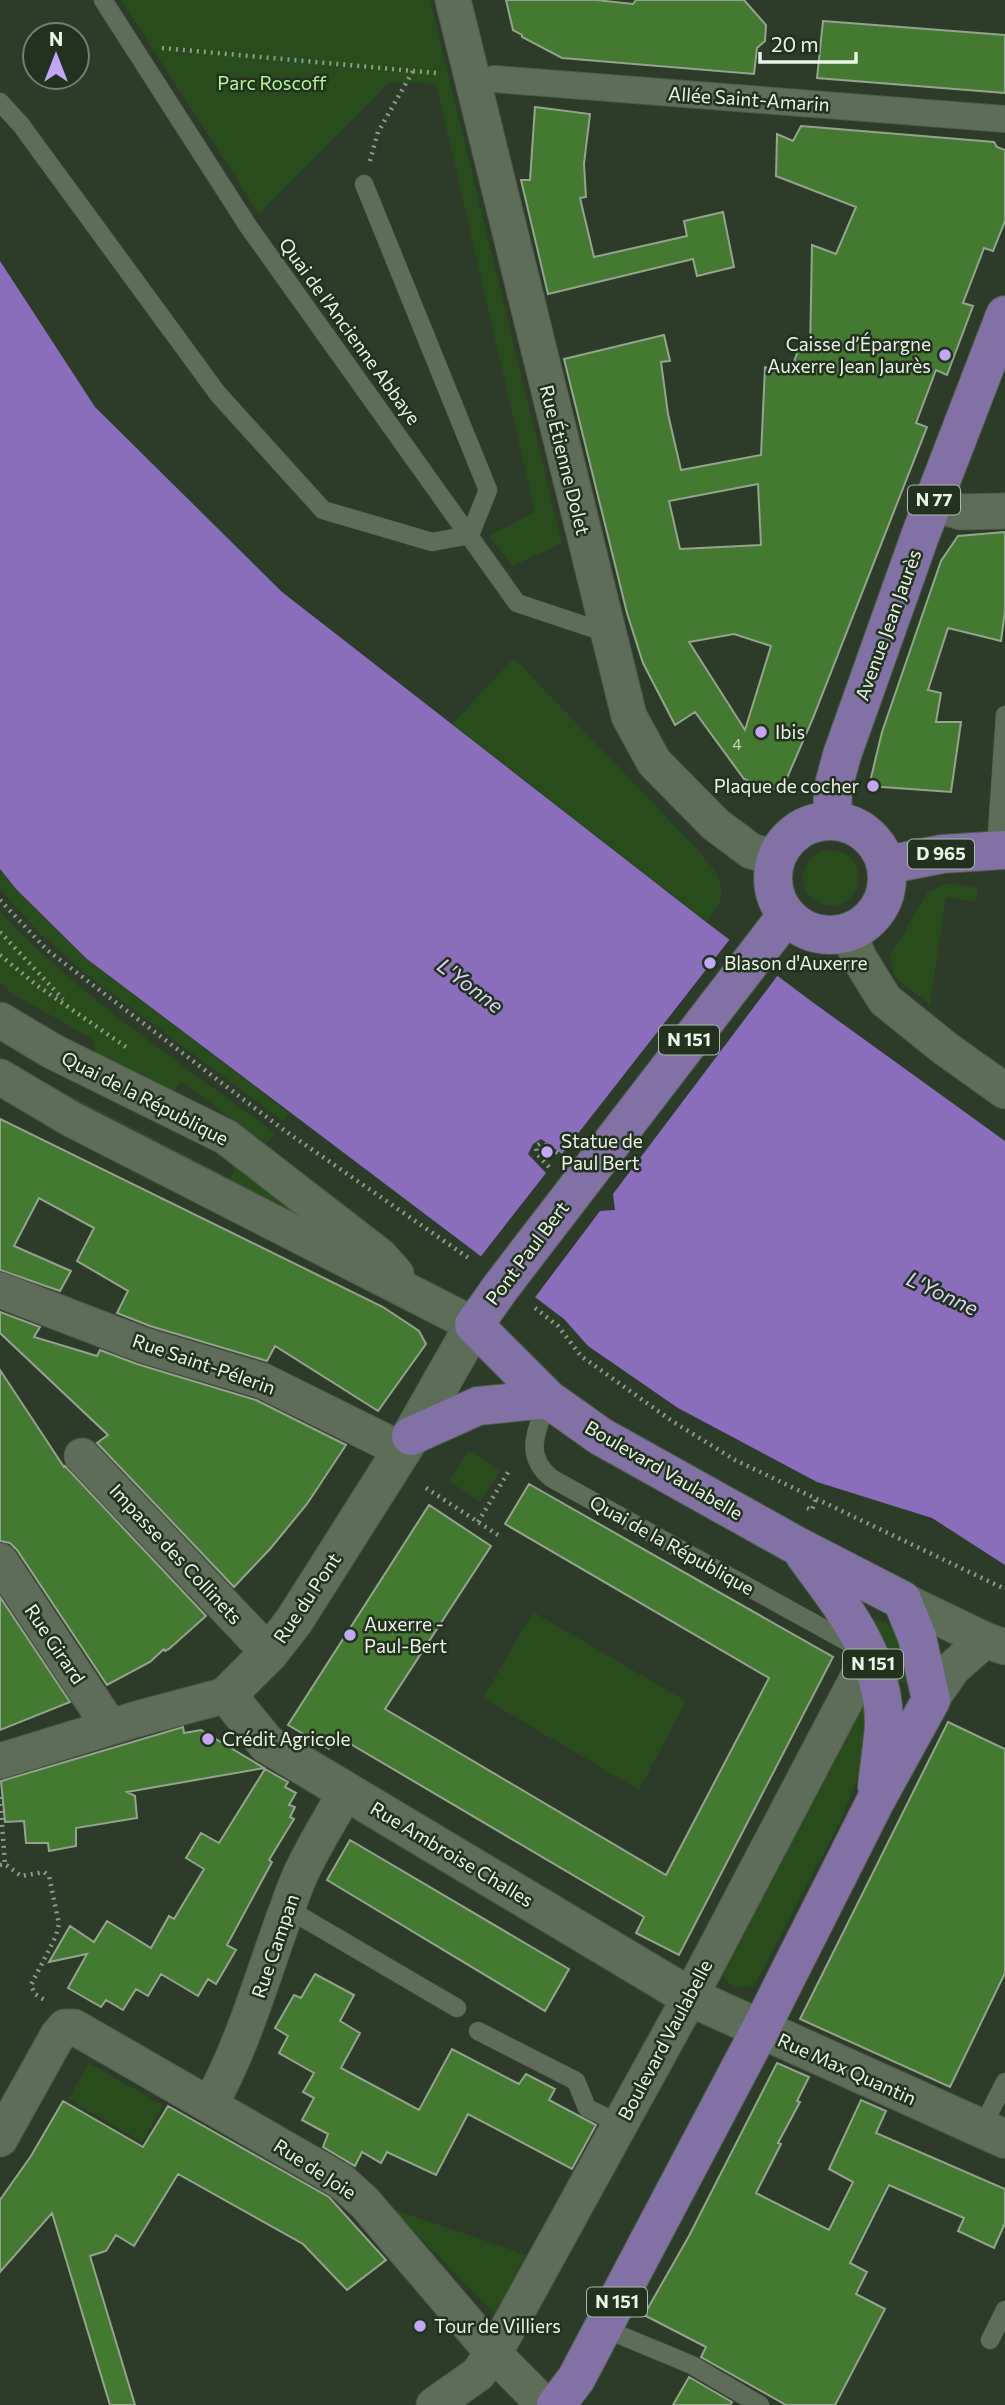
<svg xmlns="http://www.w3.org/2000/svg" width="1005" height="2405" font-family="Commissioner,sans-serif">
	<rect width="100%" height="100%" fill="#2d3b29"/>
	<path fill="#294c1d" d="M121,0H430L562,543L513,566L489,536L535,512L436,84L390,82L259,214Z
		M514,658L696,848C719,875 735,891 706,922L452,724Z
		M803 878a28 28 0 1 1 56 0a28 28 0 1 1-56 0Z
		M0,869L17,890L87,959L289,1113L283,1121L91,978L38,932L0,889Z
		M947,883L978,888L976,902L946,897L930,1005L895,978L890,956L927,893Z
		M0,911C80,998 181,1063 275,1133L266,1144L181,1081L171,1096L96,1057L92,1039L13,994L0,983Z
		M0,1056L23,1071L230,1178L240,1158L357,1248L0,1067Z
		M469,1450L500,1471L480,1502L449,1481Z
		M533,1612L686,1701L639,1790L483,1698Z
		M873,1620L884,1622L901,1632L909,1683L894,1682L871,1627Z
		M864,1701L866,1710L859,1774L841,1820L754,1986L734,1988L721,1974Z
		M89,2063L163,2105L142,2142L68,2099Z
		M392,2209L527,2255L495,2314Z"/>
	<path fill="#8a6dbb" d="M0,261L95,407L282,592L706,922L811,1001L1005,1141V1565L932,1518L817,1482L678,1408L588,1346L564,1319L87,959L17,890L0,869Z"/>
	<path fill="#2d3b29" d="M730,939L778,975L613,1194L615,1210L600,1211L533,1300L478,1260L546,1173L528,1154L533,1144L541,1139L562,1154Z"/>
	<path fill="#447931" stroke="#94a58f" stroke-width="2" fill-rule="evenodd" d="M506,0H596L633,4L636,0H744L766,25L765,41L757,48L754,74L562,58L522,37V35L513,30Z
		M823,21L1005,35V93L817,78Z
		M535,107L590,114L584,164L586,197L580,198L594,257L687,236L684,221L723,212L734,267L697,276L693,259L548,294L521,180H530Z
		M801,126L994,142L997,147L1005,150V221L993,251L984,248L963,303L973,306L947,375L936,370L916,423L927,427L813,718L787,778L782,785L771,790L744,779L695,712L675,725L643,663L627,613L564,359L664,335L670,361L661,362L668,414L681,470L761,455L765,367L789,375L799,348L810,352L812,245L836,254L856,207L776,176L777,134L793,141ZM758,484L761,545L680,549L669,501ZM734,634L771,646L745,730L689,642Z
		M1005,532V611L1001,641L948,628L928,690L941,693L936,722H961L951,792L869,786L882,732L941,561L958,536Z
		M0,1119L383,1307L419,1331L426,1344L378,1411L275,1346L267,1361L150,1326L117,1313L128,1291L77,1261L94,1228L39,1198L14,1246L71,1271L60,1291L0,1270Z
		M0,1312L40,1327L34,1337L97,1356L100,1350L137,1364L256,1400L346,1445L307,1504L270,1549L234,1587L97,1443L108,1435L0,1333Z
		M0,1370L64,1467L65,1466L206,1616L169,1649L165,1651L164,1649L150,1662L107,1685L17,1550L10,1543L0,1541Z
		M529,1484L833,1657L679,1955L636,1933L644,1917L337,1736L329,1749L288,1725L429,1505L491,1546L385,1709L666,1875L769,1678L505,1524Z
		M0,1597L70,1702L0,1730Z
		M948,1722L1005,1749V1973L950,2087L800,2019Z
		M183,1727L184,1733L201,1730L264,1768L127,1792L135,1796L137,1818L76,1828V1846L49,1851L48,1843H26L24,1821L5,1822L1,1781Z
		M265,1769L288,1782L285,1787L296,1793L289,1805L295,1807L290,1817L294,1819L269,1860L272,1862L227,1945L236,1950L216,1984L208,1979L198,1996L161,1974L148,1996L136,1989L123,2010L106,2000L101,2007L68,1988L87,1954L49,1962L70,1926L94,1942L107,1921L151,1948L169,1916L174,1919L204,1869L186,1858L201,1833L219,1843Z
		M350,1840L569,1969L545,2011L327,1880Z
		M315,1974L354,1995L340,2021L360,2033L341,2068L419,2110L452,2049L519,2084L526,2074L555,2089L549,2100L596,2125L572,2169L468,2114L436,2175L387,2152L381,2163L362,2152L355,2166L323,2147L328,2134L302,2120L314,2098L303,2092L314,2073L279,2053L288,2036L275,2028L294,1995L301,1998Z
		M777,2063L809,2077L797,2101L800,2102L778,2143L781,2144L756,2193L829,2230L853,2182L829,2169L861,2100L886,2111L876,2133L1005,2189V2223L994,2248L958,2231L964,2218L889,2185L850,2263L867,2272L856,2294L885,2309L835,2405H786L701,2357L706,2347L644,2315L689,2236Z
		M63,2101L143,2147L168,2106L329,2197L386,2260L347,2290L303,2244L178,2174L134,2246L116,2235L106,2251L90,2256L135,2405H110L52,2213L0,2272V2200L31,2156Z
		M689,2377L732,2402L730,2405H673Z"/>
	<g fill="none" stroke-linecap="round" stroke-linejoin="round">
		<defs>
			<path id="service" d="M103,0L248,226L517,603L607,633
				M0,102L21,125L218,394L323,510L432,542L470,535L488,490L364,184
				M996,849L1005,715
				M548,1399C538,1429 522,1454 551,1478L857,1647
				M288,1909L457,2008
				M478,2031L576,2081L587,2108L620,2124
				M981,2129L1005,2082
				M603,2328L692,2365L760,2405
				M990,2340L1005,2310"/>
			<path id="pedestrian" d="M494,79L1005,119"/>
			<path id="minor" d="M453,0L629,716L654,762L715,824L751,851L776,858
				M932,504L962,512L1005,511
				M849,933L859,958L885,1000L946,1049L1005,1091
				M0,1020L52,1051L226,1137L380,1256L396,1274
				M0,1077L71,1119L474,1325
				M0,1290L143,1345L263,1381L402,1450
				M82,1456L269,1653
				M0,1561L110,1727
				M902,1600L985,1640L1005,1647
				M931,1700L953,1668L985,1640
				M0,1761L137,1719L227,1695
				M210,2105C249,2034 268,1955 298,1880C311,1849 331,1820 346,1790
				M0,2139L58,2035L65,2027H74L341,2181L365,2203L493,2353L545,2405
				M434,2405L478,2374L502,2339L690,1997L870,1654"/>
			<path id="tertiary" d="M474,1325L411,1436L294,1621L269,1653L227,1695L267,1744L690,1997L1005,2139"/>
			<path id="primary" d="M773 878a57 57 0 1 1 114 0a57 57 0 1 1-114 0Z
				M832,821L833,788L842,755L920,536L1005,315
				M886,865L942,854L1005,850
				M527,1253L786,916
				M501,1287L474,1325L548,1399L600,1436L799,1547L902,1600L917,1637L931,1700L876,1800L760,2030L576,2379L556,2405
				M411,1436L478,1406L548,1399
				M804,1554C841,1605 884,1656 884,1723C883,1744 879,1766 877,1787"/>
		</defs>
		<use href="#service" stroke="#4d5949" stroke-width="19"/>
		<use href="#pedestrian" stroke="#4d5949" stroke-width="28"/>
		<use href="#minor" stroke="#4d5949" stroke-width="37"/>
		<use href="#tertiary" stroke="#4d5949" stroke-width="40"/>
		<use href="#primary" stroke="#4d5949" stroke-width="40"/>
		<path stroke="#8e9a8b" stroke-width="4.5" stroke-dasharray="2 5" stroke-linecap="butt" d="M162,48L436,73
			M370,161L378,132L413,71
			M0,900L47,950L281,1128L470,1259
			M0,932L63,999
			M0,955L35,984L126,1047
			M549,1167L537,1154L536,1146L541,1143L560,1154
			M535,1308L558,1326L581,1356L672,1421L735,1460L1005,1589
			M426,1488L498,1535
			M807,1508L812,1510L816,1499
			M478,1522L510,1469
			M0,1797L5,1864
			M0,1865L5,1864L21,1876L44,1872L49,1876L59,1924L56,1936L31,1985L35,1994L46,2001"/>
		<use href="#service" stroke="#5d6d58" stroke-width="18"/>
		<use href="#pedestrian" stroke="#5d6d58" stroke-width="26"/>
		<use href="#minor" stroke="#5d6d58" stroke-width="35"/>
		<use href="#tertiary" stroke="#5d6d58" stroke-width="38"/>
		<use href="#primary" stroke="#8171a4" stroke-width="38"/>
		<defs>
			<path id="primary-bridge" d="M501,1287L527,1253"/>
		</defs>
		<use href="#primary-bridge" stroke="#4d5949" stroke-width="40" stroke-linecap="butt"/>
		<use href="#primary-bridge" stroke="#8171a4" stroke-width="38"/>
	</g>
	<g fill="#c2a8f3" stroke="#23311f" stroke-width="2.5">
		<circle cx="945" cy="355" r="7"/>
		<circle cx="761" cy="732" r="7"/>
		<circle cx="873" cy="786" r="7"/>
		<circle cx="710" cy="963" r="7"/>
		<circle cx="547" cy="1152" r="7"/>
		<circle cx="350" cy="1635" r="7"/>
		<circle cx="208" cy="1739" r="7"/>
		<circle cx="420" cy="2326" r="7"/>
	</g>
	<g text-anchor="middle" stroke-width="5" stroke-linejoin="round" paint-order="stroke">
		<g font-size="16" fill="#c1d5ba">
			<text x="737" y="750">4</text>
		</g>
		<g fill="#23311f" stroke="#afbaac" stroke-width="2">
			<rect x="908" y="485.5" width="52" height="29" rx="5"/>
			<rect x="908" y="839.5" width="66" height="29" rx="5"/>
			<rect x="659" y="1025.5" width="60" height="29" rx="5"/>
			<rect x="843" y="1649.5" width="60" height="29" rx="5"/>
			<rect x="587" y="2287.5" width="60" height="29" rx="5"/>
		</g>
		<g font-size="18" font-weight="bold" fill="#ebf4e8">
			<text x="934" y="506">N 77</text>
			<text x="941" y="860">D 965</text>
			<text x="689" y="1046">N 151</text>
			<text x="873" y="1670">N 151</text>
			<text x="617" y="2308">N 151</text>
		</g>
		<g font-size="19" fill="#aef996" stroke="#23311f">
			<text x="272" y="90">Parc Roscoff</text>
		</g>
		<g font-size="19" fill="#ebf4e8" stroke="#23311f">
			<text transform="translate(749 99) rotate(4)" y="7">Allée Saint-Amarin</text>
			<text transform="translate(350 331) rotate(54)" y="7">Quai de l'Ancienne Abbaye</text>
			<text transform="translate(565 460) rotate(76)" y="7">Rue Étienne Dolet</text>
			<text transform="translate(888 625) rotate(-70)" y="7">Avenue Jean Jaurès</text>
			<text transform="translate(145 1098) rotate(27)" y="7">Quai de la République</text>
			<text transform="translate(527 1253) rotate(-53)" y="7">Pont Paul Bert</text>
			<text transform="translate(204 1364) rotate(19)" y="7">Rue Saint-Pélerin</text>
			<text transform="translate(664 1470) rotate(30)" y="7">Boulevard Vaulabelle</text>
			<text transform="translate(672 1545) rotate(29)" y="7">Quai de la République</text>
			<text transform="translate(176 1554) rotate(47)" y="7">Impasse des Collinets</text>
			<text transform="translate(307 1598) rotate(-56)" y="7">Rue du Pont</text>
			<text transform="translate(55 1644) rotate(56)" y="7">Rue Girard</text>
			<text transform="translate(452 1854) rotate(31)" y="7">Rue Ambroise Challes</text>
			<text transform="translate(275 1946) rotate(-71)" y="7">Rue Campan</text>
			<text transform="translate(665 2040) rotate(-62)" y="7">Boulevard Vaulabelle</text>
			<text transform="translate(847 2069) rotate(24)" y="7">Rue Max Quantin</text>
			<text transform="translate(315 2169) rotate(33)" y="7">Rue de Joie</text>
		</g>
		<g font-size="19" fill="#ebf4e8" stroke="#23311f" text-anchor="start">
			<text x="931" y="351" text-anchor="end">Caisse d’Épargne<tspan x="931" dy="22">Auxerre Jean Jaurès</tspan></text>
			<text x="775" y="739">Ibis</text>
			<text x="859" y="793" text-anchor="end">Plaque de cocher</text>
			<text x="724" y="970">Blason d'Auxerre</text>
			<text x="561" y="1148">Statue de<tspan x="561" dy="22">Paul Bert</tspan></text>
			<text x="364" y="1631">Auxerre -<tspan x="364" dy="22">Paul-Bert</tspan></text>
			<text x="222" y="1746">Crédit Agricole</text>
			<text x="434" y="2333">Tour de Villiers</text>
		</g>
		<g font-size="21" font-style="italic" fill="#dfd2fc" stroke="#23311f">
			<text transform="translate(470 986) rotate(37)" y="7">L'Yonne</text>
			<text transform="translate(942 1294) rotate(25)" y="7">L'Yonne</text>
		</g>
	</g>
	<g transform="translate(56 56)"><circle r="33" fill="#23311f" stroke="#737f6f" stroke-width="2"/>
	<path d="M0-5L12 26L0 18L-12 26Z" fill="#c2a8f3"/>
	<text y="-10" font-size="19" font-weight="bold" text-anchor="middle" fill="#ebf4e8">N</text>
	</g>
	<path d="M760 52v10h96v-10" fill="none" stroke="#ebf4e8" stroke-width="3.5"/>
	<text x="771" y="52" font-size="21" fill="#ebf4e8" stroke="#23311f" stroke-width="5" paint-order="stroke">20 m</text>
</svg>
